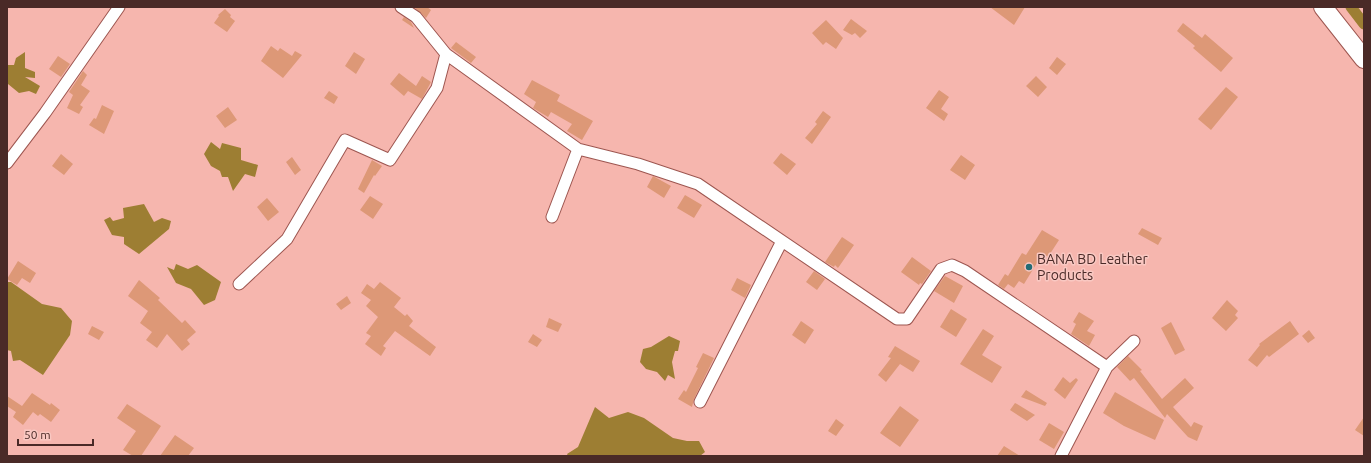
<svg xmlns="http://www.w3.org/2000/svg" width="1371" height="463" font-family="Ubuntu,sans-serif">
	<rect width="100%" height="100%" fill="#f6b6ae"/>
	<path fill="#9d7e33" d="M25,52V68L35,72V78L25,77L40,86L36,94L29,91L19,93L8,84L7,65H14L16,58Z
		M211,142L220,149L222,143L241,148V160L258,165L255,177L245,174L233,191L228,177H222L220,171L211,166L204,154Z
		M144,204L154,222L162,218L171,221L169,229L139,254L124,244V237L112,235L104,220L110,217L113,221L124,218L123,208Z
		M176,264L188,269L197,265L221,282L215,300L204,305L191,289L176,283L167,267L174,270Z
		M7,282H11L42,304L61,308L72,321L70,335L43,375L20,360L13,361L11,351L7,350Z
		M669,336L680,341L678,351H675L672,362L675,379L668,375L665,381L657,372L646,369L640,362L643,349L651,347Z
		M595,407L609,418L628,412L644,418L673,438L687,441H699L705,452L700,456H568L567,454L578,447Z"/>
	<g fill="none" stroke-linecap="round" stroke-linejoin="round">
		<path stroke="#9d7e33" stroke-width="11" d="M1351,7L1364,24"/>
	</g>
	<path fill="#dd9877" d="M414,7H427L431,10L426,18Z
		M990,7H1025L1014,25Z
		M225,9L231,15L230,17L235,21L227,32L214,23L219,16L218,15Z
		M404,17L411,22L414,28L402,20Z
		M851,19L867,31L860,38L855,33L852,35L843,30Z
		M826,20L843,38L836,49L826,42L823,45L812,33Z
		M1183,23L1202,38L1205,34L1233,58L1221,72L1193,48L1195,46L1177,31Z
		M456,42L476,57L471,63L451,48Z
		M271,46L278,51L280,48L292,56L295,51L302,55L283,78L261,61Z
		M354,52L365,59L356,74L345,66Z
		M58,56L70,64L61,77L49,69Z
		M1057,57L1066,64L1057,75L1049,68Z
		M83,71L87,75L81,85L90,91L80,105L83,107L79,114L67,108L73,95L69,92Z
		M399,73L416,86L422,76L431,82L422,99L408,91L404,96L390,84Z
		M1036,76L1047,87L1038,97L1026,86Z
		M532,80L560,95L557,101L593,121L582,140L567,131L572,124L551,112L548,117L533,108L536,102L524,94Z
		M1226,87L1238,97L1211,130L1198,119Z
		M939,90L949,97L941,109L948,114L944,121L926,108Z
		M329,91L338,97L334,104L324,98Z
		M102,105L114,111L104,134L89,125L94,118L96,119Z
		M228,107L237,120L225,128L216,116Z
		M823,111L831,117L812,144L805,138L817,124L815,122Z
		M781,153L796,164L787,175L773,163Z
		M61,154L73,164L64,175L52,166Z
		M961,155L975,165L965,180L950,170Z
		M292,157L301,170L295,175L286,162Z
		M372,160L382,166L375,176L374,175L364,193L358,189Z
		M653,176L671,186L664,198L647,187Z
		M685,195L702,205L694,218L677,208Z
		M370,196L383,204L373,219L360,210Z
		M267,198L279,212L268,221L257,207Z
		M1142,228L1162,238L1158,245L1138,234Z
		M1042,230L1059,240L1048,257L1043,253L1024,284L1019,281L1014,288L1008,284L1004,289L998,285L1005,274L1008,276L1022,253L1026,255Z
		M842,237L854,245L838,268L835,265L834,267L825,262Z
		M912,257L931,271L922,284L920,283L919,285L901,272Z
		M18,261L36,273L30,283L22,278L17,285L7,279Z
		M814,271L825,279L817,290L806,282Z
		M945,276L963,286L954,303L934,291Z
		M737,278L751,285L745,298L731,290Z
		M139,280L160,298L158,300L182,323L185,320L196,332L187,340L190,344L182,351L167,334L157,348L146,340L152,332L140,323L148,311L128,296Z
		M380,282L401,298L394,307L405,316L407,314L413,321L409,326L436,347L430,356L395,331L383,346L386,348L381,356L365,344L371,336L366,333L378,317L366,306L371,300L361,293L367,284L374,289Z
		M347,296L351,303L341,310L336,304Z
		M1227,300L1238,311L1235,315L1238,318L1226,331L1212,318Z
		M951,309L967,319L956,337L940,327Z
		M1079,312L1094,321L1087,331L1095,335L1089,346L1071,334L1076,324L1073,322Z
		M549,318L562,324L558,332L546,327Z
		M801,321L814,330L805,344L792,335Z
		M1290,321L1299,334L1269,357L1267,355L1257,367L1248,360L1260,345L1259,344Z
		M1171,322L1185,350L1175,355L1161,328Z
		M92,326L104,332L99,340L88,334Z
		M983,329L994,336L982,355L1002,367L992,383L960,364Z
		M1309,330L1315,338L1308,343L1302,336Z
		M533,334L542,340L537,347L528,342Z
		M895,346L920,361L913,372L900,364L886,382L878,375L891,358L888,357Z
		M703,353L714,358L694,399L692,407L678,399L684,390L686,392L698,368L696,367Z
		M1128,356L1142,370L1140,371L1162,399L1185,378L1194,388L1173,407L1191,427L1194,422L1203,426L1197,441L1188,437L1167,414L1165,418L1134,378L1130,381L1117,367Z
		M1063,377L1070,383L1076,378L1078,380L1065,399L1054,390Z
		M1026,390L1047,403L1045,406L1021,397Z
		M1115,392L1164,420L1155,440L1124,426L1103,413Z
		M32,393L50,405L51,403L60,410L51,422L40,414L38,416L33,412L23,425L13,417L16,412L7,406V396L22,406Z
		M1015,403L1017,404L1035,415L1027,421L1010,410Z
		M127,404L161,426L141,456H133L123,450L136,431L117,418Z
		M900,406L919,420L900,447L880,433Z
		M1364,417V436L1355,430Z
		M836,419L844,425L836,436L828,431Z
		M1049,423L1064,432L1054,449L1039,440Z
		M175,435L194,448L188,456H160Z
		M1004,446L1020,456H997Z"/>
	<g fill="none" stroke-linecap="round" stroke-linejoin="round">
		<defs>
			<path id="minor" d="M401,7L416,17L446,54L578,149L638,164L698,184L897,319H907L941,269L952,265L965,271L1107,367
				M7,163L45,113L119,7
				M552,217L578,149
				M239,284L287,239L345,140L390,160L437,88L446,54
				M700,402L782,241
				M1061,456L1107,367L1134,341"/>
			<path id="primary" d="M1323,7L1364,59"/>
		</defs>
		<use href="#minor" stroke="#9d5650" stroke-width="13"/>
		<use href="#primary" stroke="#9d5650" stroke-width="20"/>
		<use href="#minor" stroke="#fff" stroke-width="11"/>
		<use href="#primary" stroke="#fff" stroke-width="18"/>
	</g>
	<circle fill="#226c75" stroke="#f9c8c2" stroke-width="1.5" cx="1029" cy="267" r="4"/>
	<g text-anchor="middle" stroke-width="3" stroke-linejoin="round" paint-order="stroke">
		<g font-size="14" fill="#4a2a27" stroke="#f9c8c2" text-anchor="start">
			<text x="1037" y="264">BANA BD Leather<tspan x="1037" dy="16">Products</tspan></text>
		</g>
	</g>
	<rect width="1371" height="463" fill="none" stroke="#4a2a27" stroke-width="16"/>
	<path d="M18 439v6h75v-6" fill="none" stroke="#4a2a27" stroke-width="2"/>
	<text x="24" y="439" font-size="12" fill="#4a2a27" stroke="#f9c8c2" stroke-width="3" paint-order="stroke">50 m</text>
</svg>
